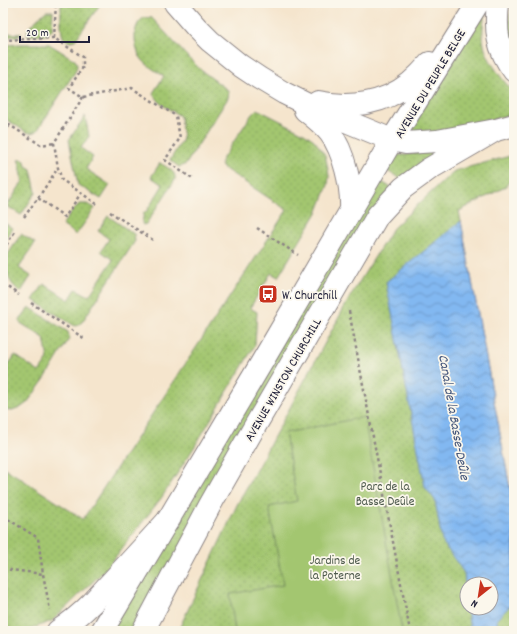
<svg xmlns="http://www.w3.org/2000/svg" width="517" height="634" font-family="Dekko,sans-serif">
	<defs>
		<pattern id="grass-dots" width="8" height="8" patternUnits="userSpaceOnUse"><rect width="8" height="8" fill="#a3c670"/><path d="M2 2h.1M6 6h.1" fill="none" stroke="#8caa62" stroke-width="1.8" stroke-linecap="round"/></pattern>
		<pattern id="water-waves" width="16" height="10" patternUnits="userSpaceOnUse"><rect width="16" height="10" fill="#82b8f1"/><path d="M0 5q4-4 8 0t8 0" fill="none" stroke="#6a95c4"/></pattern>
	</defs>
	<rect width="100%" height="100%" fill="#fbf7ec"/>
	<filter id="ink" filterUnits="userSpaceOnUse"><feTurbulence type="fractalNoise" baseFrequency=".025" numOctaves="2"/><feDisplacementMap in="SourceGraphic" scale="8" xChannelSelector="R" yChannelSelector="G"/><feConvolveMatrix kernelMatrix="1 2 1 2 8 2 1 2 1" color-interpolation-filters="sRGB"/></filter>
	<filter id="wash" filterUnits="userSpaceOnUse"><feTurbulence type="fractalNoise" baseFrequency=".012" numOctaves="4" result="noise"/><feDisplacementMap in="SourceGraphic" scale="16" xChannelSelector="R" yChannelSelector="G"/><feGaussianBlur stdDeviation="0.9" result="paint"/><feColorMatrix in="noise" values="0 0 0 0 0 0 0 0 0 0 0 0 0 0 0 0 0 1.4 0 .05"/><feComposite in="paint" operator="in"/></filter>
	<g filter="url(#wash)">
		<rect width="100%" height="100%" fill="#f5e5cd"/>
		<path fill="url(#grass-dots)" stroke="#627456" fill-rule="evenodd" d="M61,3H101L76,39L71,42C68,41 65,40 63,37C60,30 61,11 61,3Z
			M487,3C485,14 482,25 483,37C483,56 502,79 514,93V113L479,124L437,134L404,131Z
			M514,3V47C507,34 508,15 514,3Z
			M46,11H53L52,30L45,35H27L28,28Z
			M151,17L184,53L202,71L229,91L228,98L186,164L179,167L170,160L183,139L180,116L161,104L153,93L164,76C156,71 147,66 141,58C134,49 131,24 144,18C146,17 149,18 151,17Z
			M3,33L22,34L19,36L3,37Z
			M20,44H49L75,60C78,65 77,68 75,72L37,131L31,133L26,132L3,117V45Z
			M257,109L304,133L314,140L321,149L325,155L327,164L329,176L328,185L318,211L278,277L271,273L250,308L257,312L255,345L195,446L162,497L106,569L52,621L25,631H3V467L83,519L287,210L222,167L221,164V161L252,114Z
			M85,116L89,136L81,148L93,157L86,169L110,185L101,199L78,185L69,140Z
			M443,148L401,179L382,168L390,155H406Z
			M514,155V175L505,187L459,211L514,510V631H178L237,505L351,295L393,228L454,171ZM467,584H491V608H467Z
			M20,158L25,161L26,166L31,169L36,192L21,215L7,206L23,181L19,161H18Z
			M160,163C166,167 177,171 175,180L146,224L143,225L142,223L144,212H146L163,185L151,177Z
			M376,178L393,189L136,631H109Z
			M79,204H87L95,208L76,235L62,225L73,210Z
			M108,216L134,234L135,241L82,322L78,325L75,326L33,300L44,284L69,300L76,289L89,296L113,260L101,251L109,239L98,231Z
			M3,222L12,228L3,243Z
			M21,234L35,243L19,268L31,276L21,292C7,282 8,275 5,259Z
			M29,307L68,332L69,336V339L46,377L27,403L20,408L12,411L3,410V373L15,355L39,372L48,359L44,338L19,322Z"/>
		<path fill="#a3c670" stroke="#627456" d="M364,417L402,631H235L230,594L283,585L269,507L297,501L285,433Z"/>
		<path fill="url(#water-waves)" stroke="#526d96" d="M461,221L514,510V599L512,604L497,619L498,631H470L467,608H491V584H467V604L464,573L442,541L435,500L425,487L386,282Z"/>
	</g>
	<g filter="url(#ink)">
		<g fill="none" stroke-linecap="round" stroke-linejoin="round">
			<defs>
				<path id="minor" d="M175,3L196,27L210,41L241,66L259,78L284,93L312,107L392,140L406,143L437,141L496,130L514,125
					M498,3C495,30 497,49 514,71
					M318,102C350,109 384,104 410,83C417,77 424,70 430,63
					M305,110C314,117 323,124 330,133C344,151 352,187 351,209
					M102,631L262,362L392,140L478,3
					M143,631L210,505L255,426L378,215L403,188L429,169L496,130"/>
				<path id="highway" d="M58,631C70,623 81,614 92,603L170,518"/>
			</defs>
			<use href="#minor" stroke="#8c8484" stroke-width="24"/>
			<use href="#highway" stroke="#8c8484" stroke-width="24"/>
			<path stroke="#8c8484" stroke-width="2.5" stroke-dasharray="3 3" stroke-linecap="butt" d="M54,38L56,3
				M3,40L54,38L83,57V67L69,88L83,97L132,88L176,116L180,138L165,160L194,180
				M83,97L54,143L58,168L62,180L97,204
				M3,121L41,145L54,143
				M3,126L10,127
				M38,198L58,168
				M110,212L153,240
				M24,217L38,198L65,217L81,193
				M257,228L298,255
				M3,250L16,230
				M3,284L19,295
				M31,303L85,339
				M349,311L410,631
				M3,516L38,538L43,574L50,610
				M3,569L43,574"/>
			<use href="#minor" stroke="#fff" stroke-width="22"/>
			<use href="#highway" stroke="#fff" stroke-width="22"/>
		</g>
	</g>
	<defs>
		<symbol id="bus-square" viewBox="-11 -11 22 22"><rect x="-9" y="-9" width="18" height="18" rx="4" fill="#c8321e" stroke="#fbf7ec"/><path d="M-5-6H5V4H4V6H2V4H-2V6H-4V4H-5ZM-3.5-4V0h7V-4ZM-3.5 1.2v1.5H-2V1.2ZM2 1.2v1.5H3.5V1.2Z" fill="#fff"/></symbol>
	</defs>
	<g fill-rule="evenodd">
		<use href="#bus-square" x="257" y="283" width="22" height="22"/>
	</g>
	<g text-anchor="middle" stroke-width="3.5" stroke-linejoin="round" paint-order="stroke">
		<g font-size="13" fill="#22223b" stroke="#fbf7ec">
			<text transform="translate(429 83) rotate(-59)" y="5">AVENUE DU PEUPLE BELGE</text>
			<text transform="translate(282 379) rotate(-60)" y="5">AVENUE WINSTON CHURCHILL</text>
		</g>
		<g font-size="13" fill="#22223b" stroke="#fbf7ec" text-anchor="start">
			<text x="282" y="299">W. Churchill</text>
		</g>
		<g font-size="13" fill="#4f5b4e" stroke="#fbf7ec">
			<text x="385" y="490">Parc de la<tspan x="385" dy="15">Basse Deûle</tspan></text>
			<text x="335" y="564">Jardins de<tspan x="335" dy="15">la Poterne</tspan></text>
		</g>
		<g font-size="14" font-style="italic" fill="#44567b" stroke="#fbf7ec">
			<text transform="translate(455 417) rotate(80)" y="5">Canal de la Basse-Deûle</text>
		</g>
	</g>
	<rect width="517" height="634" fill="none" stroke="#fbf7ec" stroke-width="16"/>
	<g transform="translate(479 596) rotate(210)"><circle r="19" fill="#fbf7ec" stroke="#a4a2a5"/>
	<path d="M0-3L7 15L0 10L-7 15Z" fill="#c8321e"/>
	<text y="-6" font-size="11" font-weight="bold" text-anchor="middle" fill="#22223b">N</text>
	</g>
	<path d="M20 36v6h69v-6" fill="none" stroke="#22223b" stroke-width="2"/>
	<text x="26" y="36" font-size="12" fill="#22223b" stroke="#fbf7ec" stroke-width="3" paint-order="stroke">20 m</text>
</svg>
